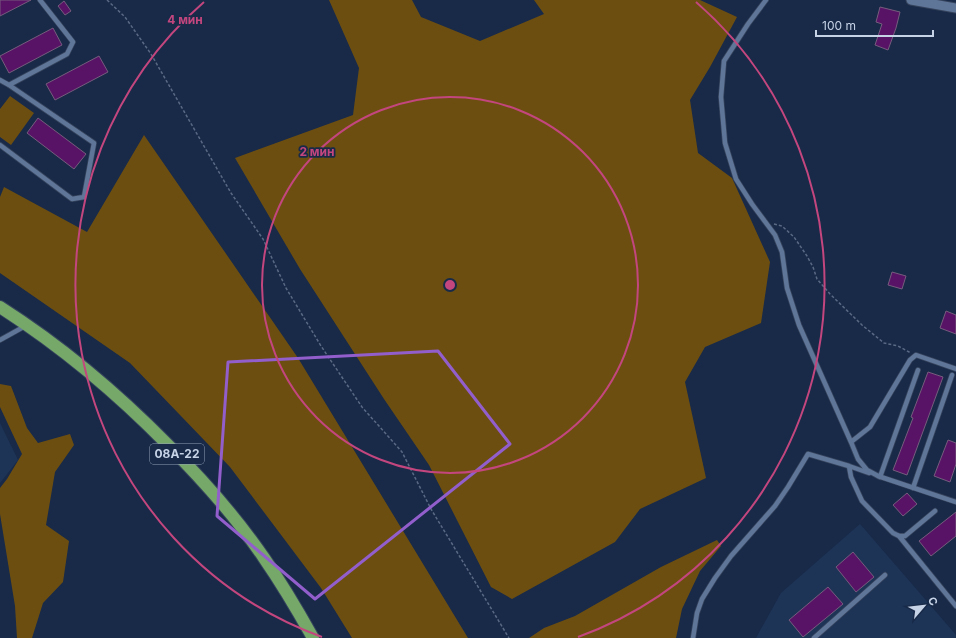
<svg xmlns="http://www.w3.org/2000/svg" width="956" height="638" font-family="Inter,sans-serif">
	<rect width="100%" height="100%" fill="#182a48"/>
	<path fill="#1e3457" d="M0,423L18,460L0,483Z
		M860,524L956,635V638H756L781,593Z"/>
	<path fill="#6d4e11" d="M329,0H412L421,17L480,41L544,14L534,0H700L737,17L710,67L690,100L698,153L732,178L770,262L761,323L705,347L685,382L706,478L640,509L615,542L512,599L491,587L429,465L384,399L300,269L235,158L353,115L359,68Z
		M10,96L34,113L11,145L0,137V109Z
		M144,135L298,358L468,638H352L321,588L230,467L130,363L0,273V197L4,187L87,232Z
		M0,384L11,386L27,428L38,443L70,434L74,445L55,472L46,525L69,541L63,582L43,603L32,638H17L15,606L0,514V488L7,479L22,454L0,407Z
		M717,540L721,546L700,571L682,609L676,638H529L544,628L575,616L661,567Z"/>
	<path fill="#581367" stroke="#765c7d" d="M0,0H31L0,16Z
		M64,1L71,11L65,15L58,6Z
		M880,7L900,12L896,28L888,50L875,45L882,24L876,22Z
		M53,28L62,45L9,73L0,56Z
		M99,56L108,72L55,100L46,84Z
		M38,118L86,154L74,169L27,133Z
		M892,272L906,276L902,289L888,285Z
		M946,311L956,315V334L940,328Z
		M928,372L943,377L907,475L893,470L913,418L911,417Z
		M948,440L956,443V464L950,482L934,476Z
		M907,493L917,504L903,516L893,505Z
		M956,512V536L931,556L919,541Z
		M853,552L874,577L856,592L836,567Z
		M828,587L843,604L803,637L789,620Z"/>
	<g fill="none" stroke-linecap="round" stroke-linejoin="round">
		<defs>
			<path id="lane" d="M766,0L748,24L724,61L721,97L725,143L736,179L752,204L775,235L782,252L787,288L799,325L851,442L858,459L867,470L880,477
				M0,80L9,85L94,143L84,197L72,199L0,145
				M9,85L67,54L73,42L40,0
				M0,340L27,325
				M851,442L870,427L910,360L916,355L956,369
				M849,466L851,477L862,501L893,533L899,536H905L935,511
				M878,476L956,502
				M880,477L918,370
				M913,488L952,375
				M899,536L956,606
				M693,638L697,613L702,599L715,578L731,556L775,506L788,487L808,454L849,466L869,473
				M814,638L885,575"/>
			<path id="street" d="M911,0L956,8"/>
			<path id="highway" d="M0,307C61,346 117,393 168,445C203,480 236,517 264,558C282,584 298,611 313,638"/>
		</defs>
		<use href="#lane" stroke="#36445d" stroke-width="6"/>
		<use href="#street" stroke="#36445d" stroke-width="11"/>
		<use href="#highway" stroke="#36445d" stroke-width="14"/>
		<path stroke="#5a6984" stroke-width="1.5" stroke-dasharray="3 2" stroke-linecap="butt" d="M107,0L125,17L151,54L231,193L263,239L286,288L321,346L362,407L402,452L431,509L509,638
			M774,224L782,226L794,237L807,256L813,267L817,279L830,294L862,325L884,343L898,346L911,353"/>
		<use href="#lane" stroke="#607699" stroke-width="4.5"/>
		<use href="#street" stroke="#607699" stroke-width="9"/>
		<use href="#highway" stroke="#76a869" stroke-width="12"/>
	</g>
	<path fill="none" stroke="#925ecb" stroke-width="3" stroke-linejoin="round" d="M438,351L510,444L315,599L217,516L228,362Z"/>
	<g fill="none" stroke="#c3467e" stroke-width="2">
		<circle cx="450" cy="285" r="188"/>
		<path d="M322 637A375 375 0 0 1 204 2M696 2A375 375 0 0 1 578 637"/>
	</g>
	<g text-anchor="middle" stroke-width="3.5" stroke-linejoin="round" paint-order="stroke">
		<rect fill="#182a48" stroke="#92a0b7" stroke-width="1" x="150" y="444" width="54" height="20" rx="3"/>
		<g font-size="12" font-weight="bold" fill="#c6d2e6">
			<text x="177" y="458">08А-22</text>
		</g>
	</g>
	<circle cx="450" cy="285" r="6" fill="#c3467e" stroke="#182a48" stroke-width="2"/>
	<g font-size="12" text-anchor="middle" font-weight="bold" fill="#c3467e" stroke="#182a48" stroke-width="3.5" stroke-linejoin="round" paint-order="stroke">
		<text x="185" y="24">4 мин</text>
		<text x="317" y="156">2 мин</text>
	</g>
	<g transform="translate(924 606) rotate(62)" stroke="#182a48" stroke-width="3" paint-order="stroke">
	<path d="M0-3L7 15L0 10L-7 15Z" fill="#c6d2e6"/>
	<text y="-6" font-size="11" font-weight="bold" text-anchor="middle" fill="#c6d2e6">С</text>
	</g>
	<path d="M816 30v6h117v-6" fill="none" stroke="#c6d2e6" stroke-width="2"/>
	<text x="822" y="30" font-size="12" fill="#c6d2e6" stroke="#182a48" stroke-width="3" paint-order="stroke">100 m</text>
</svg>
